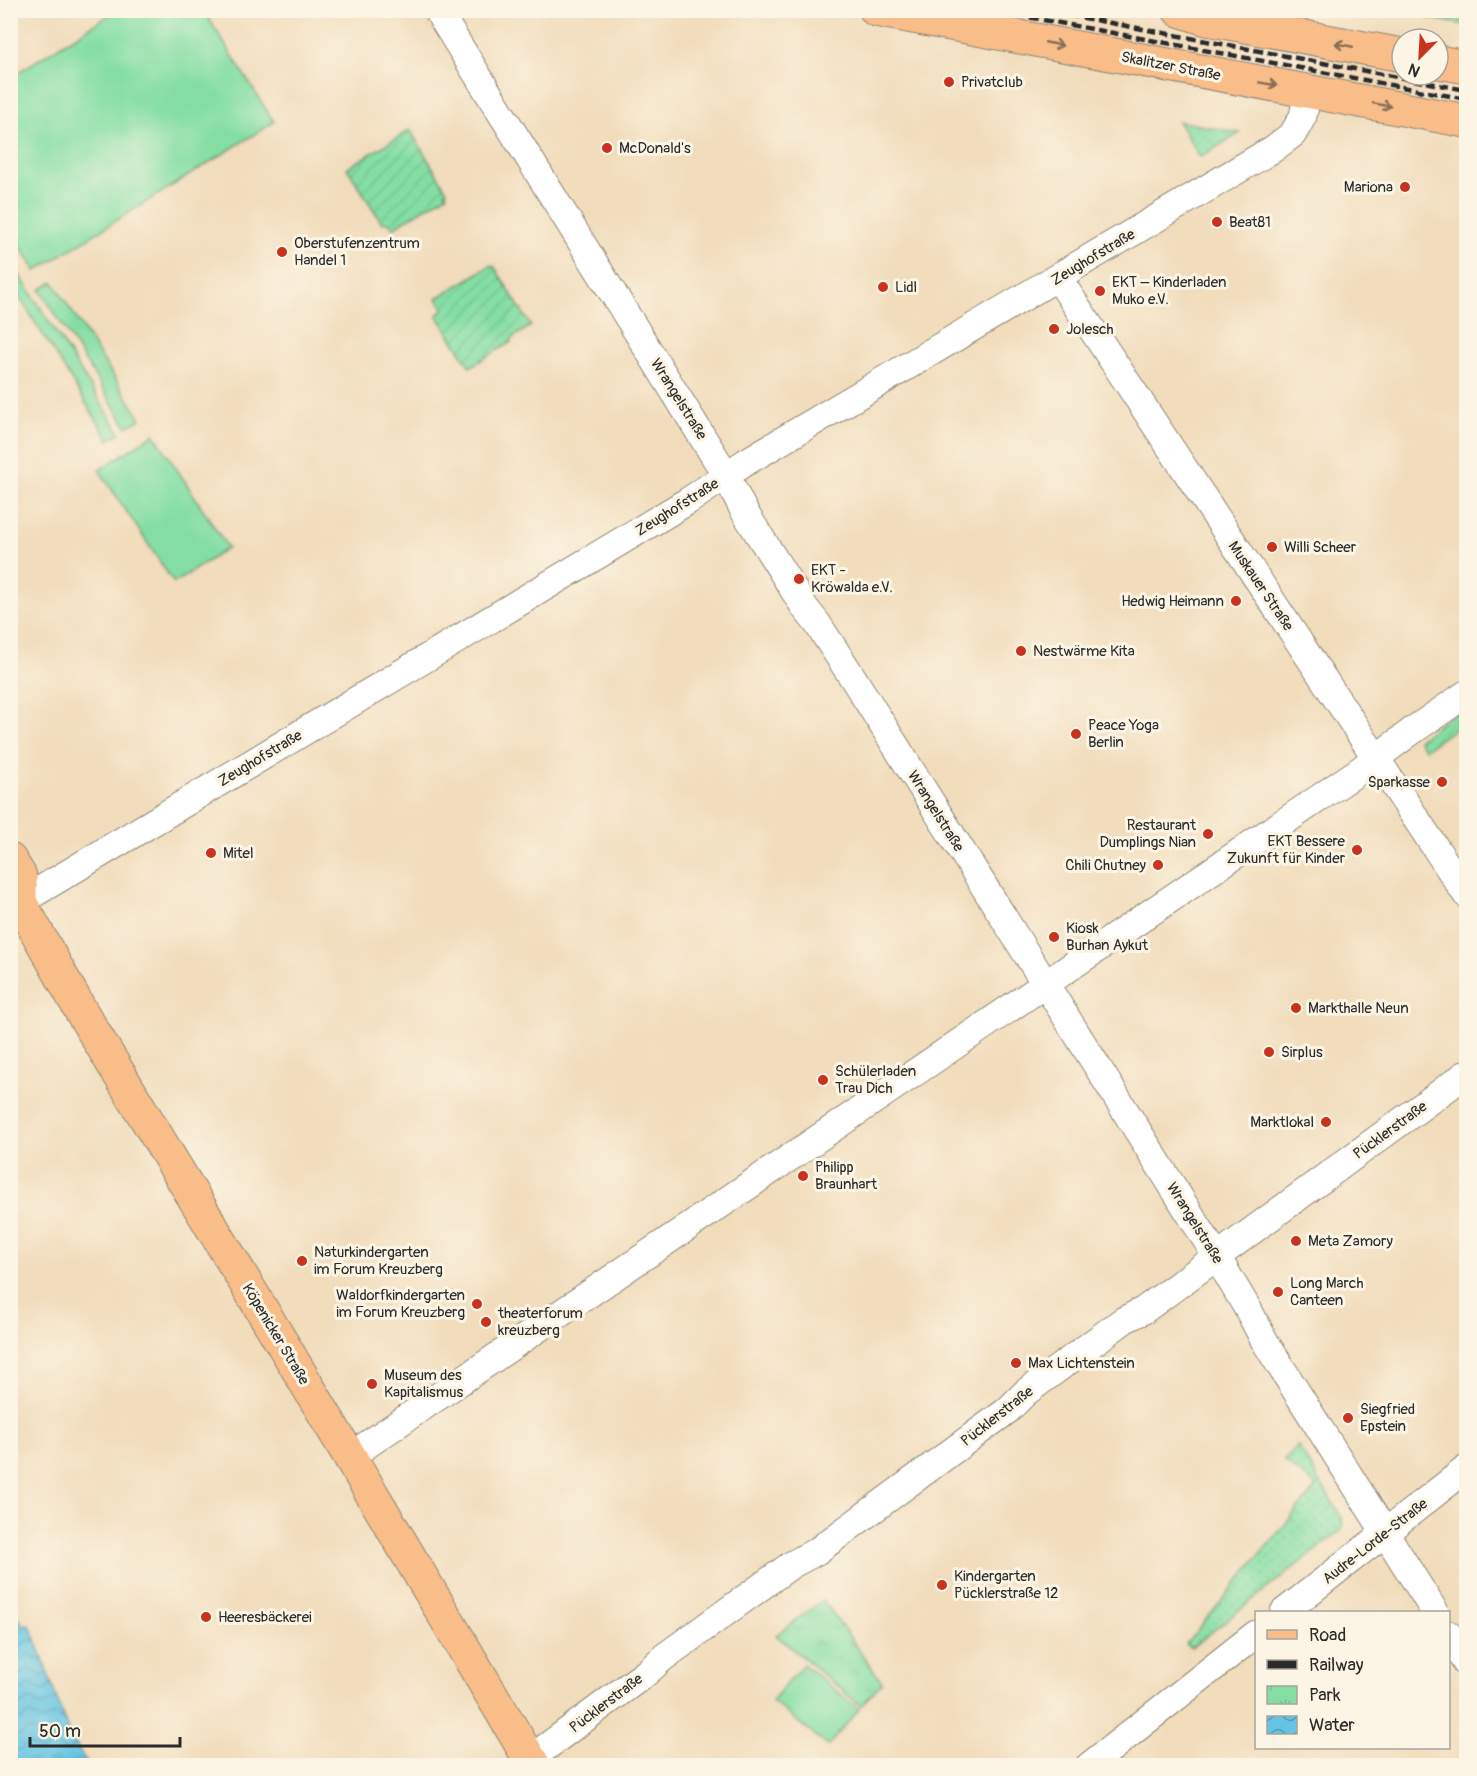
<svg xmlns="http://www.w3.org/2000/svg" width="1477" height="1776" font-family="Pangolin,sans-serif">
	<defs>
		<pattern id="grass-dots" width="8" height="8" patternUnits="userSpaceOnUse" patternTransform="scale(1.5)"><rect width="8" height="8" fill="#84dea4"/><path d="M2 2h.1M6 6h.1" fill="none" stroke="#72bf8d" stroke-width="1.8" stroke-linecap="round"/></pattern>
		<pattern id="park-tufts" width="24" height="20" patternUnits="userSpaceOnUse" patternTransform="scale(1.5)"><rect width="24" height="20" fill="#84dea4"/><path d="M3 7l-1-3M5 7V3M7 7l1-3M15 17l-1-3M17 17v-4M19 17l1-3" fill="none" stroke="#72bf8d"/></pattern>
		<pattern id="garden-furrows" width="10" height="10" patternUnits="userSpaceOnUse" patternTransform="scale(1.5)"><rect width="10" height="10" fill="#84dea4"/><path d="M-1 1l2-2M0 10L10 0M9 11l2-2" fill="none" stroke="#72bf8d"/></pattern>
		<pattern id="water-waves" width="16" height="10" patternUnits="userSpaceOnUse" patternTransform="scale(1.5)"><rect width="16" height="10" fill="#65c4e3"/><path d="M0 5q4-4 8 0t8 0" fill="none" stroke="#539fb8"/></pattern>
	</defs>
	<rect width="100%" height="100%" fill="#fcf5e5"/>
	<filter id="ink" filterUnits="userSpaceOnUse"><feTurbulence type="fractalNoise" baseFrequency=".0167" numOctaves="2"/><feDisplacementMap in="SourceGraphic" scale="12" xChannelSelector="R" yChannelSelector="G"/><feConvolveMatrix kernelMatrix="1 2 1 2 8 2 1 2 1" color-interpolation-filters="sRGB"/></filter>
	<filter id="wash" filterUnits="userSpaceOnUse"><feTurbulence type="fractalNoise" baseFrequency=".008" numOctaves="4" result="noise"/><feDisplacementMap in="SourceGraphic" scale="24" xChannelSelector="R" yChannelSelector="G"/><feGaussianBlur stdDeviation="1.35" result="paint"/><feColorMatrix in="noise" values="0 0 0 0 0 0 0 0 0 0 0 0 0 0 0 0 0 1.4 0 .05"/><feComposite in="paint" operator="in"/></filter>
	<g filter="url(#wash)">
		<rect width="100%" height="100%" fill="#f1dcbb"/>
		<path fill="url(#grass-dots)" stroke="#588468" stroke-width="1.5" d="M1432,11H1466V25L1428,18L1427,14Z
			M1178,121L1240,133L1200,157Z
			M1298,1446L1342,1518L1343,1528L1339,1532L1191,1648L1186,1644L1317,1486L1284,1461Z"/>
		<path fill="url(#park-tufts)" stroke="#588468" stroke-width="1.5" d="M823,1600L882,1682L861,1706L776,1635Z"/>
		<path fill="url(#garden-furrows)" stroke="#588468" stroke-width="1.5" d="M410,130L447,191L445,192L447,195L393,228L389,222L382,223L347,168Z
			M491,265L492,267L494,266L531,326L512,338L511,342L470,367L437,315L442,312L443,308L437,298Z
			M1466,704V721L1425,749L1418,740Z"/>
		<path fill="#84dea4" stroke="#588468" stroke-width="1.5" d="M117,10L204,11L274,122L36,271L11,231V77Z
			M10,260L120,433L109,440L11,284Z
			M53,282L141,419L127,427L40,290Z
			M154,434L228,548L174,583L99,470Z
			M803,1664L859,1709L828,1746L772,1701Z"/>
		<path fill="url(#water-waves)" stroke="#487887" stroke-width="1.5" d="M15,1611L23,1625L29,1624L34,1634L69,1733L88,1765H11L10,1612Z"/>
	</g>
	<g filter="url(#ink)">
		<g fill="none" stroke-linecap="round" stroke-linejoin="round">
			<defs>
				<path id="minor" d="M437,10L703,438L726,475L744,511L805,608L817,623L853,678L1217,1257L1249,1311L1264,1340L1435,1612
					M1058,278L1466,894
					M20,902L688,501L746,462L1273,149L1293,134L1303,116L1308,92
					M349,1457L1356,773L1412,731L1466,694
					M1284,1612L1466,1469
					M1448,1634L1466,1663
					M530,1759L646,1673L664,1657L791,1565L817,1551L1008,1410L1026,1392L1124,1320L1144,1310L1466,1074
					M1089,1766L1256,1634"/>
				<path id="major" d="M876,10L1466,121
					M1179,10L1207,19L1402,55
					M1438,62L1466,67
					M10,860L20,876V902L81,1011L285,1348L534,1766"/>
			</defs>
			<use href="#minor" stroke="#8e8473" stroke-width="29"/>
			<use href="#major" stroke="#8e8473" stroke-width="35"/>
			<use href="#minor" stroke="#fff" stroke-width="27"/>
			<use href="#major" stroke="#f8bd89" stroke-width="33"/>
			<path stroke="#2b2b2b" stroke-width="4.5" stroke-dasharray="9 4.5" stroke-linecap="butt" d="M990,10L1466,99
				M1042,10L1466,90"/>
		</g>
		<defs><path id="oneway-shaft" d="M-6 0H5M1.5-3L5.5 0L1.5 3" fill="none" stroke-width="1.6" stroke-linecap="round" stroke-linejoin="round" transform="scale(1.5)"/></defs>
		<g stroke="#876d55">
			<use href="#oneway-shaft" transform="translate(1054 44) rotate(11)"/>
			<use href="#oneway-shaft" transform="translate(1344 45) rotate(-169)"/>
			<use href="#oneway-shaft" transform="translate(1268 84) rotate(10)"/>
			<use href="#oneway-shaft" transform="translate(1382 105) rotate(11)"/>
		</g>
	</g>
	<g fill="#c8321e" stroke="#fcf5e5" stroke-width="2">
		<circle cx="949" cy="82" r="6"/>
		<circle cx="607" cy="148" r="6"/>
		<circle cx="1405" cy="187" r="6"/>
		<circle cx="1217" cy="222" r="6"/>
		<circle cx="282" cy="252" r="6"/>
		<circle cx="883" cy="287" r="6"/>
		<circle cx="1100" cy="291" r="6"/>
		<circle cx="1054" cy="329" r="6"/>
		<circle cx="1272" cy="547" r="6"/>
		<circle cx="799" cy="579" r="6"/>
		<circle cx="1236" cy="601" r="6"/>
		<circle cx="1021" cy="651" r="6"/>
		<circle cx="1076" cy="734" r="6"/>
		<circle cx="1442" cy="782" r="6"/>
		<circle cx="1208" cy="834" r="6"/>
		<circle cx="1357" cy="850" r="6"/>
		<circle cx="211" cy="853" r="6"/>
		<circle cx="1158" cy="865" r="6"/>
		<circle cx="1054" cy="937" r="6"/>
		<circle cx="1296" cy="1008" r="6"/>
		<circle cx="1269" cy="1052" r="6"/>
		<circle cx="823" cy="1080" r="6"/>
		<circle cx="1326" cy="1122" r="6"/>
		<circle cx="803" cy="1176" r="6"/>
		<circle cx="1296" cy="1241" r="6"/>
		<circle cx="302" cy="1261" r="6"/>
		<circle cx="1278" cy="1292" r="6"/>
		<circle cx="477" cy="1304" r="6"/>
		<circle cx="486" cy="1322" r="6"/>
		<circle cx="1016" cy="1363" r="6"/>
		<circle cx="372" cy="1384" r="6"/>
		<circle cx="1348" cy="1418" r="6"/>
		<circle cx="942" cy="1585" r="6"/>
		<circle cx="206" cy="1617" r="6"/>
	</g>
	<g text-anchor="middle" stroke-width="6" stroke-linejoin="round" paint-order="stroke">
		<g font-size="15" fill="#2b2b2b" stroke="#fcf5e5">
			<text transform="translate(1171 66) rotate(11)" y="5">Skalitzer Straße</text>
			<text transform="translate(1093 257) rotate(-31)" y="5">Zeughofstraße</text>
			<text transform="translate(679 399) rotate(58)" y="5">Wrangelstraße</text>
			<text transform="translate(677 507) rotate(-32)" y="5">Zeughofstraße</text>
			<text transform="translate(1261 586) rotate(56)" y="5">Muskauer Straße</text>
			<text transform="translate(260 758) rotate(-31)" y="5">Zeughofstraße</text>
			<text transform="translate(936 811) rotate(58)" y="5">Wrangelstraße</text>
			<text transform="translate(1390 1130) rotate(-36)" y="5">Pücklerstraße</text>
			<text transform="translate(1195 1223) rotate(58)" y="5">Wrangelstraße</text>
			<text transform="translate(276 1334) rotate(59)" y="5">Köpenicker Straße</text>
			<text transform="translate(997 1416) rotate(-38)" y="5">Pücklerstraße</text>
			<text transform="translate(1375 1541) rotate(-38)" y="5">Audre-Lorde-Straße</text>
			<text transform="translate(606 1703) rotate(-37)" y="5">Pücklerstraße</text>
		</g>
		<g font-size="15" fill="#2b2b2b" stroke="#fcf5e5" text-anchor="start">
			<text x="961" y="87">Privatclub</text>
			<text x="619" y="153">McDonald's</text>
			<text x="1393" y="192" text-anchor="end">Mariona</text>
			<text x="1229" y="227">Beat81</text>
			<text x="294" y="248">Oberstufenzentrum<tspan x="294" dy="17">Handel 1</tspan></text>
			<text x="1112" y="287">EKT – Kinderladen<tspan x="1112" dy="17">Muko e.V.</tspan></text>
			<text x="895" y="292">Lidl</text>
			<text x="1066" y="334">Jolesch</text>
			<text x="1284" y="552">Willi Scheer</text>
			<text x="811" y="575">EKT -<tspan x="811" dy="17">Kröwalda e.V.</tspan></text>
			<text x="1224" y="606" text-anchor="end">Hedwig Heimann</text>
			<text x="1033" y="656">Nestwärme Kita</text>
			<text x="1088" y="730">Peace Yoga<tspan x="1088" dy="17">Berlin</tspan></text>
			<text x="1430" y="787" text-anchor="end">Sparkasse</text>
			<text x="1196" y="830" text-anchor="end">Restaurant<tspan x="1196" dy="17">Dumplings Nian</tspan></text>
			<text x="1345" y="846" text-anchor="end">EKT Bessere<tspan x="1345" dy="17">Zukunft für Kinder</tspan></text>
			<text x="223" y="858">Mitel</text>
			<text x="1146" y="870" text-anchor="end">Chili Chutney</text>
			<text x="1066" y="933">Kiosk<tspan x="1066" dy="17">Burhan Aykut</tspan></text>
			<text x="1308" y="1013">Markthalle Neun</text>
			<text x="1281" y="1057">Sirplus</text>
			<text x="835" y="1076">Schülerladen<tspan x="835" dy="17">Trau Dich</tspan></text>
			<text x="1314" y="1127" text-anchor="end">Marktlokal</text>
			<text x="815" y="1172">Philipp<tspan x="815" dy="17">Braunhart</tspan></text>
			<text x="1308" y="1246">Meta Zamory</text>
			<text x="314" y="1257">Naturkindergarten<tspan x="314" dy="17">im Forum Kreuzberg</tspan></text>
			<text x="1290" y="1288">Long March<tspan x="1290" dy="17">Canteen</tspan></text>
			<text x="465" y="1300" text-anchor="end">Waldorfkindergarten<tspan x="465" dy="17">im Forum Kreuzberg</tspan></text>
			<text x="498" y="1318">theaterforum<tspan x="498" dy="17">kreuzberg</tspan></text>
			<text x="1028" y="1368">Max Lichtenstein</text>
			<text x="384" y="1380">Museum des<tspan x="384" dy="17">Kapitalismus</tspan></text>
			<text x="1360" y="1414">Siegfried<tspan x="1360" dy="17">Epstein</tspan></text>
			<text x="954" y="1581">Kindergarten<tspan x="954" dy="17">Pücklerstraße 12</tspan></text>
			<text x="218" y="1622">Heeresbäckerei</text>
		</g>
	</g>
	<rect width="1477" height="1776" fill="none" stroke="#fcf5e5" stroke-width="36"/>
	<rect x="1255" y="1611" width="195" height="138" fill="#fcf5e5" stroke="#a8a49b" stroke-width="1.5"/>
	<rect x="1267" y="1630" width="30" height="9" fill="#f8bd89" stroke="#a8a49b" stroke-width="1.5"/>
	<text x="1309" y="1641" font-size="18" fill="#2b2b2b">Road</text>
	<rect x="1267" y="1660" width="30" height="9" fill="#2b2b2b" stroke="#a8a49b" stroke-width="1.5"/>
	<text x="1309" y="1671" font-size="18" fill="#2b2b2b">Railway</text>
	<rect x="1267" y="1686" width="30" height="18" fill="url(#park-tufts)" stroke="#a8a49b" stroke-width="1.5"/>
	<text x="1309" y="1701" font-size="18" fill="#2b2b2b">Park</text>
	<rect x="1267" y="1716" width="30" height="18" fill="url(#water-waves)" stroke="#a8a49b" stroke-width="1.5"/>
	<text x="1309" y="1731" font-size="18" fill="#2b2b2b">Water</text>
	<g transform="translate(1420 57) rotate(204)"><circle r="28" fill="#fcf5e5" stroke="#a8a49b" stroke-width="1.5"/>
	<path d="M0-4.5L10 22L0 15L-10 22Z" fill="#c8321e"/>
	<text y="-9" font-size="16" font-weight="bold" text-anchor="middle" fill="#2b2b2b">N</text>
	</g>
	<path d="M30 1737v9h150v-9" fill="none" stroke="#2b2b2b" stroke-width="3"/>
	<text x="39" y="1737" font-size="18" fill="#2b2b2b" stroke="#fcf5e5" stroke-width="4.5" paint-order="stroke">50 m</text>
</svg>
